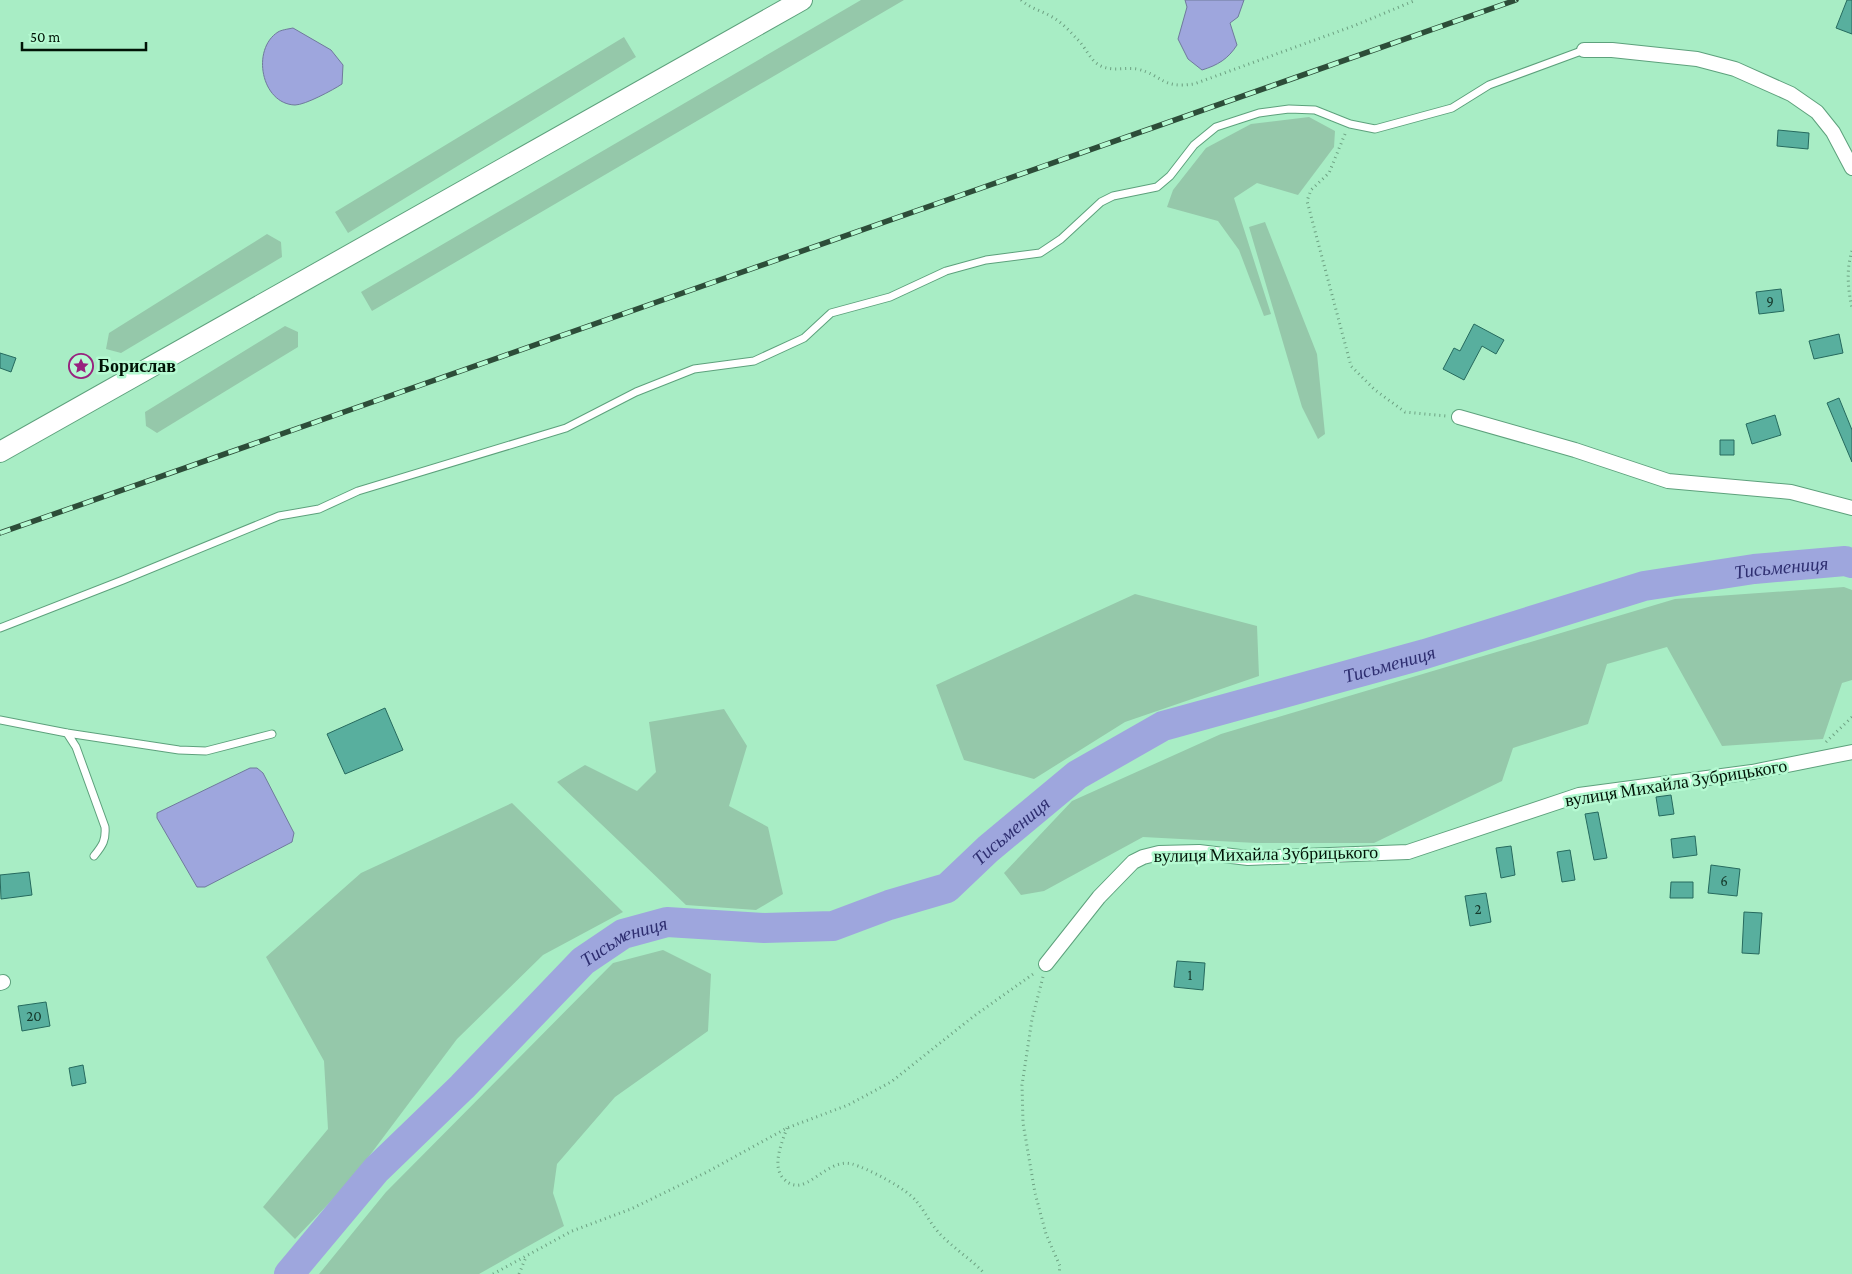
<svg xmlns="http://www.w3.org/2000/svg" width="1852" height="1274" font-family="'Crimson Pro',serif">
	<rect width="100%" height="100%" fill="#a8edc5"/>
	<path fill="#95c8aa" d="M861,0H904L372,311L361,292Z
		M624,37L636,57L348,233L335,212Z
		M1309,117L1335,131L1334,147L1298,195L1257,183L1234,198L1271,314L1264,316L1239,250L1218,221L1167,207L1173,190L1206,148L1251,124Z
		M1265,222L1317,354L1325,434L1318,439L1302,407L1249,227Z
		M267,234L281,242L282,257L121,353L106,349L109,333Z
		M285,326L298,332V347L157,433L146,426L145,412Z
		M1844,587L1852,590V680L1842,683L1823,739L1722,746L1667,647L1607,664L1588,724L1513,748L1502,781L1374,843H1256L1143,837L1044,891L1021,895L1004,873L1072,801L1221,734L1675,599Z
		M1135,594L1257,626L1259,676L1125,722L1034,779L964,760L936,685Z
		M724,709L747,746L729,806L768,827L783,894L756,910L686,905L557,782L585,765L637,791L656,772L649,722Z
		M512,803L623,912L543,955L457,1039L352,1179L295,1239L263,1207L328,1129L324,1061L266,957L361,873Z
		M663,950L711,974L708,1031L615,1097L557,1164L553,1193L564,1226L479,1274H319L386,1192L613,963Z"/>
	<path fill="#9ea6dd" stroke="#6f7a9c" d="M1185,0H1244L1238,17L1230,23L1237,45C1228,59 1218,65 1202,70L1188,59L1178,39L1187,7Z
		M293,28L331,50L343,65L342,84C333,90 305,105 295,105C261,104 251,49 278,32C281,30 288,29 293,28Z
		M250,768H257L263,773L294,833L292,842L205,887H197L157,818V813Z"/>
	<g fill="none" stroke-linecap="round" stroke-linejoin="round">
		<path stroke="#9ea6dd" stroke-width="30" id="s1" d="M289,1274L376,1170L462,1087L583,961L623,934L667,922L764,928L833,926L889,905L947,888L988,849L1077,775L1163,726L1425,654L1644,586L1754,569L1845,561L1852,563"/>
	</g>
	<path fill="#58af9e" stroke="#266a5e" d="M1847,0H1852V34L1836,28Z
		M1778,130L1809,133L1808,149L1777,146Z
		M1781,289L1784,311L1759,314L1756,292Z
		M1474,324L1504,340L1496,354L1482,346L1464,380L1443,369L1454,348L1460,351Z
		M1839,334L1843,353L1814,359L1809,341Z
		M0,353L16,358L11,372L0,368Z
		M1839,398L1852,430V462L1827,403Z
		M1775,415L1781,435L1752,444L1746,424Z
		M1720,440H1734V455H1720Z
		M385,708L403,750L345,774L327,734Z
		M1671,795L1674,814L1659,816L1656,797Z
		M1598,812L1607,858L1594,860L1585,814Z
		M1695,836L1697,855L1673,858L1671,839Z
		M1511,846L1515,875L1501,878L1496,848Z
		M1570,850L1575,880L1562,882L1557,852Z
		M1711,865L1740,869L1737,896L1708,893Z
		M29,872L32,895L1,899L0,875Z
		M1671,882H1693V898H1670Z
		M1486,893L1491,922L1470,926L1465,896Z
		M1744,912L1762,913L1759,954L1742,953Z
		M1177,961L1205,963L1203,990L1174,987Z
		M46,1002L50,1026L22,1031L18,1006Z
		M83,1065L86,1083L72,1086L69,1068Z"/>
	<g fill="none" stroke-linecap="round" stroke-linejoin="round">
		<defs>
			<path id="service" d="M0,628L123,580L279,516L319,509L358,491L566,428L636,392L694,369L754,361L804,338L831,313L890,297L946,271L986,260L1040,253L1061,239L1101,202L1113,196L1157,187L1170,176L1194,145L1216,127L1259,113L1289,109L1315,110L1350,124L1375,129L1452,108L1489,85L1584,50
				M0,720L67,733L179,750L206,751L272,734
				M67,733L76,747L105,827C106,840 103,845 94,856"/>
			<path id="minor" d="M1584,50H1612L1697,59L1735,69L1791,94L1817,112L1833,132L1852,168
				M1459,417L1575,450L1668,481L1791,492L1852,508
				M1046,964L1099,897L1133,862L1143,857L1159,853L1199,852L1248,858L1408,852L1579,795L1752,772L1852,752
				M0,983L3,982"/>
			<path id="secondary" d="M0,452L802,0"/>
		</defs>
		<use href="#service" stroke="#5da17c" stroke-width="9"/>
		<use href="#minor" stroke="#5da17c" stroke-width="16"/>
		<use href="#secondary" stroke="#5da17c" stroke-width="22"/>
		<path stroke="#6da182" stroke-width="3" stroke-dasharray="1 4" stroke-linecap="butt" d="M1021,0C1031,9 1043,11 1054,18C1062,23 1071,32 1077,39C1085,46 1090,60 1099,65C1111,72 1124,67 1137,69C1163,75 1161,89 1194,84L1356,25L1416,0
			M1345,134L1329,173L1311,190L1307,201L1351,366L1375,390L1405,412L1446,416
			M1852,251C1846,269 1848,290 1852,308
			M1826,742L1852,717
			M1043,977L1032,1019L1022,1085L1023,1123L1035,1193L1046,1234L1060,1266L1059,1274
			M787,1128C782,1142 771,1167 784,1179C805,1201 825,1157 852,1164C867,1168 908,1189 917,1202C925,1212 931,1224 939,1233C953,1248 971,1259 985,1274
			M493,1274L572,1231L631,1209L707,1172L787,1128L848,1105L891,1082L974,1016L1036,972
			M519,1274L526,1257"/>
		<use href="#service" stroke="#fff" stroke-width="7"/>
		<use href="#minor" stroke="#fff" stroke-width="14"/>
		<use href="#secondary" stroke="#fff" stroke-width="20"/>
		<defs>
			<path id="rail" d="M0,533L1516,0"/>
		</defs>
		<use href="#rail" stroke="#2d4d39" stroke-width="5.5"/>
		<use href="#rail" stroke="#b5fad2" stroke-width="4" stroke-dasharray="11" stroke-linecap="butt"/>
	</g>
	<defs>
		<symbol id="sight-ring" viewBox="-11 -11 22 22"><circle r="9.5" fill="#b5fad2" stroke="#98227e" stroke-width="1.5"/><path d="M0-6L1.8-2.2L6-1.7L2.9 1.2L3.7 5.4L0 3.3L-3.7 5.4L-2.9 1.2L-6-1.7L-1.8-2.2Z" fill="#98227e"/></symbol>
	</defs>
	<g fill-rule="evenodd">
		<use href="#sight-ring" x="67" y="352" width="28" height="28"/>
	</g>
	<g text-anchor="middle" stroke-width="5" stroke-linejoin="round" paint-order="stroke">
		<g font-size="15" fill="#163a2c">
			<text x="1770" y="306">9</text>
			<text x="1724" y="886">6</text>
			<text x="1478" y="914">2</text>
			<text x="1190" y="980">1</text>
			<text x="34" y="1021">20</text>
		</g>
		<g font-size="18" font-weight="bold" fill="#001306" stroke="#b5fad2" text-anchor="start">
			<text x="98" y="372">Борислав</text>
		</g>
		<g font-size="18" fill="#001306" stroke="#b5fad2">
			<text transform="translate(1676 783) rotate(-9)" y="6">вулиця Михайла Зубрицького</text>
			<text transform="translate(1266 854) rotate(-1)" y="6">вулиця Михайла Зубрицького</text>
		</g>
		<g font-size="19" font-style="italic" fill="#2e2e70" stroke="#b5fad2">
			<text dy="7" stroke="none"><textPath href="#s1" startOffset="1721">Тисьмениця</textPath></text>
			<text dy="7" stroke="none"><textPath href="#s1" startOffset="1316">Тисьмениця</textPath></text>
			<text dy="7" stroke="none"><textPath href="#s1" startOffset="896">Тисьмениця</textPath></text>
			<text dy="7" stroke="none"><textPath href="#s1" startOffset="476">Тисьмениця</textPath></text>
		</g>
	</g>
	<path d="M22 42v8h124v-8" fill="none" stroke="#001306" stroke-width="2.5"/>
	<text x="30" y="42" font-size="15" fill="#001306" stroke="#b5fad2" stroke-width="4" paint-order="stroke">50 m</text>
</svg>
